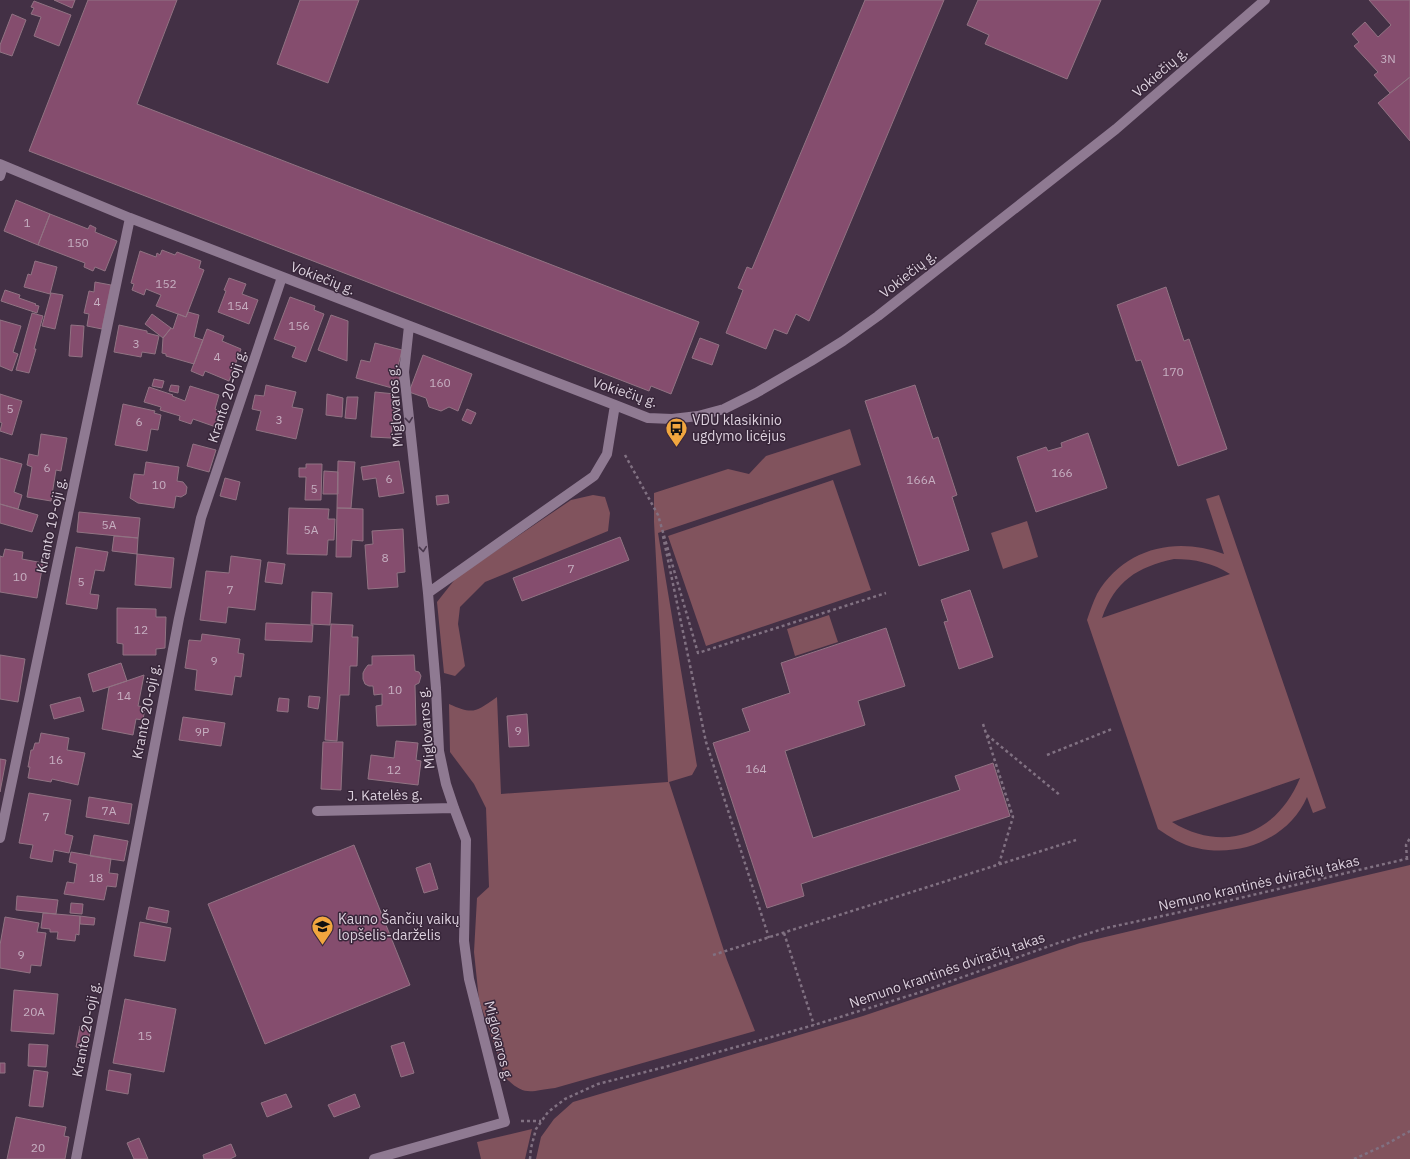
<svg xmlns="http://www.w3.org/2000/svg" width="1410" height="1159" font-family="'IBM Plex Sans',sans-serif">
	<rect width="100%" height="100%" fill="#433045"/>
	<path fill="#81535d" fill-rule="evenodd" d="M850,429L861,465L658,533L697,766L692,775L669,782L727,960L755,1031L555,1088C530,1091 524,1097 505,1077L479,1000L474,952L477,898L489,887L486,808L474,784L450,752L449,704C474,715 475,712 497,697L501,794L668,782L654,522V493L728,469L749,474L766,456Z
		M833,480L871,590L706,646L668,536Z
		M593,495L605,497L610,513L608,531L485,582L460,607L458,624L465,666L455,676L444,673L437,602L456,578L571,500Z
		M1219,495L1326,808L1313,813L1307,797C1289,839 1239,858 1197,848C1182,845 1170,837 1158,829L1087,620C1090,611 1093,602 1097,594C1124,548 1176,536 1224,554L1206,499ZM1174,559C1195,559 1213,563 1230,574L1102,618C1115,581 1137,567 1174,559ZM1300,778C1277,834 1225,854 1172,822Z
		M1027,521L1038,557L1003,569L991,533Z
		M829,615L838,642L795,656L787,629Z
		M1410,865V1159H536L541,1137L554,1119L573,1102L863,1016L1080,943Z
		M532,1129L525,1159H481L477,1142Z"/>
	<path fill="#854d6e" stroke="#917383" d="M54,0H75L72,8Z
		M88,0H177L137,104L699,322L671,394L651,386L649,391L29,151Z
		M300,0H359L328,83L277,64Z
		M865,0H944L809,321L796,314L787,334L774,329L766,349L726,333L743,290L738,288L747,267L752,269Z
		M978,0H1101L1067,79L985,44L989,35L967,25Z
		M1369,0H1410V77L1390,93L1374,75L1378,72L1354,46L1359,42L1352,34L1365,22L1378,37L1391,25Z
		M34,1L71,15L59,46L34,36L41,17L31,14L34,8L31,7Z
		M12,14L26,20L12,56L0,52V45Z
		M1410,77V141L1378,103Z
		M16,200L50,214L38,245L4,231Z
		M50,214L88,229L90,225L96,228L95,232L117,241L105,271L95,267L93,271L84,267L85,263L38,245Z
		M162,250L175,255L177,252L201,261L199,268L204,270L186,317L156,306L161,295L146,289L144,295L132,290L134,284L131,283L140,251L156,257L157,253L160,255Z
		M35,261L57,267L50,294L24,287L28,274L31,275Z
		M229,278L246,284L242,294L258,300L249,324L218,312L226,291L224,290Z
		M95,282L111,285L102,329L87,326L89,314L84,313L89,291L94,292Z
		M1166,287L1184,341L1189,339L1227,449L1178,466L1141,360L1136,361L1117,305Z
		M5,290L20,295L19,298L36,304L35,305L39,306L37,313L1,301Z
		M51,293L63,295L55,329L42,326Z
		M290,297L315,306L314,310L324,314L306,362L292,357L296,347L274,339Z
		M188,312L199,315L194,337L203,340L194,364L166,356V354L162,353L163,338L171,328L173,329L178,314L186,317Z
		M32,313L43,316L34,349H36L29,373L16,370Z
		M152,314L171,328L163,338L145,324Z
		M331,315L348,321L347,361L318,350Z
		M0,320L21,326L13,352L18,354L12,371L0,366Z
		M71,325L84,326L82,357L69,356Z
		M119,325L147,331V333L159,336L155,354L142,352L141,357L114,352Z
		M207,329L224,336L222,341L241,349L229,381L205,371L203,376L191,371Z
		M700,338L719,345L712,365L692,358Z
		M375,343L402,350L397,371L401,372L399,381L394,380L392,388L356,378L361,360L370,362Z
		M423,355L472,374L458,411L449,407L441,411L429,407L426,398L409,392Z
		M154,379L164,381L162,388L152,386Z
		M171,385L179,386L178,393L169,391Z
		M266,385L296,392L292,407L303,409L296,439L256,430L261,411L252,409L255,395L264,396Z
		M915,385L933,439L938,437L957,495L952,497L969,550L919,566L865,401Z
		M190,386L219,395L215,409L221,411L216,427L193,419L191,424L179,420L180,416L160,410L161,407L144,402L149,387L173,395L172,396L185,401Z
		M375,392L395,394L391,438L371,437Z
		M0,394L22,401L12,435L0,431L2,423L0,422Z
		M327,394L343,398L342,417L326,415Z
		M347,397H358L356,419L345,418Z
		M123,404L155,411L154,413L161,415L158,430L151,429L147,451L115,445Z
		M467,409L476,413L471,424L462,420Z
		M1088,433L1107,488L1036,512L1017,457L1046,447L1048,451L1062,447L1061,443Z
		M41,434L67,438L61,471L56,470L51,501L27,497L32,467L27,465L29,454L38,456Z
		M193,444L216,450L209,472L187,466Z
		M0,458L22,464L14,492L22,495L18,509L0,504Z
		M338,461L355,462L351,508H337Z
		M399,461L404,493L379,497L376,478L363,480L361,467Z
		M146,462L179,467L177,481L183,482L187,487L186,494L181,497L176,496L174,508L138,503L130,498L134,474L144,475Z
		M306,464H322L321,500H305L306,477H299V468H306Z
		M324,471L338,472V494H323Z
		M225,478L240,482L236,500L220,496Z
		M448,495L449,503L437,505L436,496Z
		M0,504L38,515L32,532L0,523Z
		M289,508L329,509L328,519H335L334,540H328L327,555L287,554Z
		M337,508L363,509V541L352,540L351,557H336Z
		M79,512L140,518L138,538L77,532Z
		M403,529L405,572L397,573L398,587L368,589L365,545L373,544L372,531Z
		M114,536L138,538L137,554L112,551Z
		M620,537L629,560L522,601L513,578Z
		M76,547L108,552L104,571L95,570L90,594L99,595L97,609L66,604Z
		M5,549L23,552L22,559L43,563L37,598L0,592V556L3,557Z
		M137,554L174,558L171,588L135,585Z
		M231,556L261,560L255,610L228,607L226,623L200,620L206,571L229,573Z
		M268,562L285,564L282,584L265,582Z
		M970,590L993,657L959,669L944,622L948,621L941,600Z
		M312,592L332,593L330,625L311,624Z
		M117,608L156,609V617H166L165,648L156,649V655H123V644L117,643Z
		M266,623L313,625L312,642L265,640Z
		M331,624L353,625L352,637H358L357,666H350L349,695H340L337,741L325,740Z
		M886,628L905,686L858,701L865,725L785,751L813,838L960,790L955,776L993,763L1010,816L801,884L804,896L767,908L713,743L750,731L742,709L790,693L781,663Z
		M202,634L240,639L238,653L244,654L241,677L235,676L232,695L195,690L197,670L185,668L189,640L201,641Z
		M0,655L25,659L18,702L0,699Z
		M414,655L415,671L419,672L421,676L419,683L415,685L416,725L377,726L376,706L382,705V694L374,695L373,686H369L365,684L363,679V673L365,669L368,665H372V656Z
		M121,663L127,681L93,692L88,674Z
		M144,675L138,706L145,707L143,720L136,719L133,735L102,729L109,687Z
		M309,696L320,697L318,709L308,707Z
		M80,697L84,711L54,719L50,705Z
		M279,698L289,699L288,712L277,711Z
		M527,714L529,746L509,747L507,716Z
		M183,717L225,723L221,746L179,740Z
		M41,733L69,738L67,750L85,753L78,785L52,779L51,782L28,778L30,767H28L31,750H33L35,743H39Z
		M396,741L418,743L416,760L421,761L418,785L368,779L371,755L394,758Z
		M323,742H343L341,790L321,789Z
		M0,759L6,760L0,792Z
		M29,793L71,800L65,834L73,836L69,853L54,850L52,862L30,858L33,845L19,843Z
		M89,797L132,804L129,824L86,817Z
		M94,835L128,841L124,861L90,856Z
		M354,845L410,985L265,1044L208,904Z
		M71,852L111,859L109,873L118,874L116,887L107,886L104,900L64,894L67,882L74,883L77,864L69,862Z
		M430,863L438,889L424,893L416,868Z
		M17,896L58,900L56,914L16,910Z
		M71,903L83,904L82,914L70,913Z
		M149,907L169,911L167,923L146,919Z
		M43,913L80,916L79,935L76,934L75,941L57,939L58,932H50V929L41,928Z
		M80,916L95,918L94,925L80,924Z
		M5,917L39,923L37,932L46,933L41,966L31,965L30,973L0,968V945Z
		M140,922L171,928L165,961L134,956Z
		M14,990L58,994L54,1034L11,1031Z
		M125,999L176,1009L164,1072L113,1063Z
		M80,1026L91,1027L87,1049L76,1047Z
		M404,1042L414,1073L401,1077L391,1046Z
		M29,1044L48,1045L46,1067L28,1066Z
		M0,1063H5V1073H0Z
		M34,1070L48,1072L43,1107L29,1106Z
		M109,1070L131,1074L128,1094L106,1090Z
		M286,1094L292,1107L267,1117L261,1103Z
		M355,1094L360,1107L334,1117L328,1105Z
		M16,1117L66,1127L64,1136L69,1137L65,1159H7Z
		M139,1138L148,1159H134L127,1143Z
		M231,1144L236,1156L230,1159H204L203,1155Z"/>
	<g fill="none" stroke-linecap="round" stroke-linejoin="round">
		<path stroke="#817182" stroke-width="2.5" stroke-dasharray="3 3" stroke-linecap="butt" d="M625,455L658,515L698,653L886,593
			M663,536L706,742L769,938
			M983,724L1013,817L999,864
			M987,735L1061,796
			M1047,755L1112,729
			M1407,859L1406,845L1410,838
			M784,933L814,1025
			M713,955L1076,840
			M521,1121H541
			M530,1159L531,1148L536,1129L548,1112L565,1099L598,1084L665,1067L814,1025L918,993L1055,944L1106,928L1176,913L1410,858
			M1354,1159L1383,1146L1410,1131"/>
		<path stroke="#8f7a92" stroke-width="10" d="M0,164L130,218L615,405L648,418L672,419L698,416L724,409L756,393L811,361L843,341L878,316L1116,129L1265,0
			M0,176L3,166
			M428,593L594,476L607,454L615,405
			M317,811L454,808
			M0,838L130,218
			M76,1159L179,618L201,518L282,277
			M374,1159L505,1122L469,979L464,941L466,840L454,808L446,784L439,751L436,688L428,593L404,372L409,326"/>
	</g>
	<defs><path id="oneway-chevron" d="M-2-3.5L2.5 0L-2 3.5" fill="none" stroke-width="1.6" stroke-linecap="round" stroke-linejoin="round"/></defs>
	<g stroke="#49374c">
		<use href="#oneway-chevron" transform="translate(409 420) rotate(84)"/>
		<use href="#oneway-chevron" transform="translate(423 549) rotate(84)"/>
	</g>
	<defs>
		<symbol id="bus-pin" viewBox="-11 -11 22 30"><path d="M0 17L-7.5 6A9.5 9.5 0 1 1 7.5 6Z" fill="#f1a63f" stroke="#38263a"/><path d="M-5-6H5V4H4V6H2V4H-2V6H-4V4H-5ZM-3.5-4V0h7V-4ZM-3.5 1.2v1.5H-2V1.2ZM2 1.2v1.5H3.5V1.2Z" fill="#111"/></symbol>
		<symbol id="school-pin" viewBox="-11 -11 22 30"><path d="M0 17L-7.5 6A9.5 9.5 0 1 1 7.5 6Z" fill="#f1a63f" stroke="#38263a"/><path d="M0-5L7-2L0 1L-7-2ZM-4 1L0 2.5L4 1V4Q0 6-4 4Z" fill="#111"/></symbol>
	</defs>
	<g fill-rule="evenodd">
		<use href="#bus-pin" x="664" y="416" width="25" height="34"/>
		<use href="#school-pin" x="310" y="914" width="25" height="34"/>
	</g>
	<g text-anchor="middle" stroke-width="3" stroke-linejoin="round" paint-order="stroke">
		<g font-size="12" fill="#c6afc1">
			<text x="1388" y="63">3N</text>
			<text x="27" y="227">1</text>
			<text x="78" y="247">150</text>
			<text x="166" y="288">152</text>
			<text x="97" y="306">4</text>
			<text x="238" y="310">154</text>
			<text x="299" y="330">156</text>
			<text x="136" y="348">3</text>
			<text x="217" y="361">4</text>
			<text x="1173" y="376">170</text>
			<text x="440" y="387">160</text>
			<text x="10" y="413">5</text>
			<text x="279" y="424">3</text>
			<text x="139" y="426">6</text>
			<text x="47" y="472">6</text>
			<text x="1062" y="477">166</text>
			<text x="389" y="483">6</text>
			<text x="921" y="484">166A</text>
			<text x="159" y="489">10</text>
			<text x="314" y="493">5</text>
			<text x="109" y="529">5A</text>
			<text x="311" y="534">5A</text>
			<text x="385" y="562">8</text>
			<text x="571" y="573">7</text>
			<text x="20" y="581">10</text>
			<text x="81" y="586">5</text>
			<text x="230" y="594">7</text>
			<text x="141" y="634">12</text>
			<text x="214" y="665">9</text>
			<text x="395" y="694">10</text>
			<text x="124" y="700">14</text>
			<text x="518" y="735">9</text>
			<text x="202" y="736">9P</text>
			<text x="56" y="764">16</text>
			<text x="756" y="773">164</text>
			<text x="394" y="774">12</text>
			<text x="109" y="815">7A</text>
			<text x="46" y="821">7</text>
			<text x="96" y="882">18</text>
			<text x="21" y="959">9</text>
			<text x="34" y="1016">20A</text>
			<text x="145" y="1040">15</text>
			<text x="38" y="1152">20</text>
		</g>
		<g font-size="14" fill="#dcd0dd" stroke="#38263a">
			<text transform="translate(1160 72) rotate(-41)" y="5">Vokiečių g.</text>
			<text transform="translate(908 274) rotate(-38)" y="5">Vokiečių g.</text>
			<text transform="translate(323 278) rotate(21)" y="5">Vokiečių g.</text>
			<text transform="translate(625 392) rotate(18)" y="5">Vokiečių g.</text>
			<text transform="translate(227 396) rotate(-72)" y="5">Kranto 20-oji g.</text>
			<text transform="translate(395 406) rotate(-94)" y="5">Miglovaros g.</text>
			<text transform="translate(51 525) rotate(-78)" y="5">Kranto 19-oji g.</text>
			<text transform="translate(146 711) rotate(-79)" y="5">Kranto 20-oji g.</text>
			<text transform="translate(426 728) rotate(-95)" y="5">Miglovaros g.</text>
			<text transform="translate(385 795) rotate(-1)" y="5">J. Katelės g.</text>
			<text transform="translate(1259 883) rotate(-13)" y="5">Nemuno krantinės dviračių takas</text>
			<text transform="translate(947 970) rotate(-19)" y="5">Nemuno krantinės dviračių takas</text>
			<text transform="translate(86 1029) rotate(-79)" y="5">Kranto 20-oji g.</text>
			<text transform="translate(499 1041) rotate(76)" y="5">Miglovaros g.</text>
		</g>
		<g font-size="14" fill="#dcd0dd" stroke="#38263a" text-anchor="start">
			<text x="692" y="425">VDU klasikinio<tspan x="692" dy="16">ugdymo licėjus</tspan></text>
			<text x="338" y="924">Kauno Šančių vaikų<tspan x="338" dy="16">lopšelis-darželis</tspan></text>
		</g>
	</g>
</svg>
